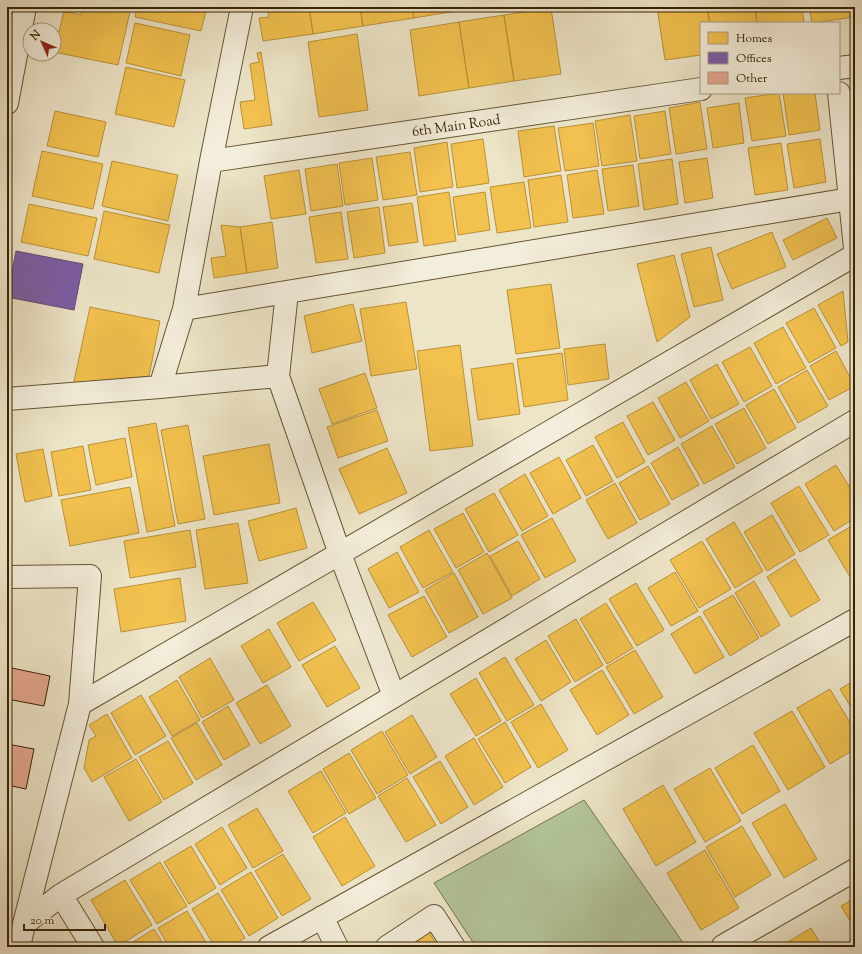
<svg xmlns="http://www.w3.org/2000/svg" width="862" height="954" font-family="'Sorts Mill Goudy',serif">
	<rect width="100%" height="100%" fill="#ede5c8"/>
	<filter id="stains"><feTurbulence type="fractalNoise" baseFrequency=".005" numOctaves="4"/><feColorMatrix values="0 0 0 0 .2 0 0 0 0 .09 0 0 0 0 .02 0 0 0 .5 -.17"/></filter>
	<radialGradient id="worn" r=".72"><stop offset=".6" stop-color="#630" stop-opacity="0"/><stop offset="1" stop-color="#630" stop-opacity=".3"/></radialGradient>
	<path fill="#b3c69a" stroke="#76744e" d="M584,800L686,947H476L434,883Z"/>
	<path fill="#f2c14e" stroke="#ba9237" d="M83,7H131L118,65L54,52L64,11L81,15Z
		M137,7H207L201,31L135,17Z
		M267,7H309L313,34L263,41L259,18L269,17Z
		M309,7H360L363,26L313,34Z
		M360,7H412L414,18L363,26Z
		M412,7H462V10L414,18Z
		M657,7H707L710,23H701V55L665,60Z
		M707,7H755L757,23H710Z
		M755,7H802L804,23H757Z
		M809,7H855V17L812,23Z
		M551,8L561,74L514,81L504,15Z
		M504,15L514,81L469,88L459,22Z
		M459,22L469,88L419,96L410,30Z
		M135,23L190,35L181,76L126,63Z
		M357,34L368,110L319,117L308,42Z
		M261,52L272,125L244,129L240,102L255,100L250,64L259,62L257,53Z
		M126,67L185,80L174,127L115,114Z
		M779,93L786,136L752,141L745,98Z
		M783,93H815L820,130L789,135Z
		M700,102L707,149L676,154L669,108Z
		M739,103L744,143L713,148L707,108Z
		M55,111L106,122L98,157L47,146Z
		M665,111L671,154L640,159L634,116Z
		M630,115L637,161L602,166L595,121Z
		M593,123L599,166L565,171L558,128Z
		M554,126L561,171L524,177L518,131Z
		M483,139L489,183L457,188L451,144Z
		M820,139L826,182L794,188L787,144Z
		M447,142L453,187L420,192L414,148Z
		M781,143L788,190L755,195L748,148Z
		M42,151L103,164L93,209L32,196Z
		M410,152L417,195L383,200L376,157Z
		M372,158L378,200L345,205L339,163Z
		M707,158L713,198L685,203L679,162Z
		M672,159L678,204L644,210L638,164Z
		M112,161L178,175L168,221L102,206Z
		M337,164L343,206L311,211L305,169Z
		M633,165L639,206L608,211L602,169Z
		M299,170L306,214L271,219L264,176Z
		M597,170L604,214L573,218L567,175Z
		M561,175L568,222L534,227L528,180Z
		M524,182L531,228L497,233L490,187Z
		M449,192L456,241L424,246L417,197Z
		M485,192L490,230L458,235L453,197Z
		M412,203L418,242L389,246L383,207Z
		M29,204L97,218L88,256L21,242Z
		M379,207L385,253L354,258L347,212Z
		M104,211L170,225L159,273L94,259Z
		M341,212L348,259L316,263L309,217Z
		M827,218L837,238L793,260L783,240Z
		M272,222L278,268L247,273L240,227Z
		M221,225L240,227L247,273L214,278L211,258L226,256Z
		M772,232L786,267L732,289L717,254Z
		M711,247L723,300L694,307L681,254Z
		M674,255L690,317L657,342L637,264Z
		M551,284L560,348L516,354L507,290Z
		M843,291L848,342L841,346L818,305Z
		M406,302L417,369L371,376L360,309Z
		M353,304L362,341L312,353L304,316Z
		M90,307L160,321L149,376L73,386Z
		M814,308L836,348L809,363L786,323Z
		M783,327L806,368L776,384L754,343Z
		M605,344L609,379L568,385L564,349Z
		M460,345L473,446L430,451L417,351Z
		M750,347L772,386L744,402L722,362Z
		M836,351L855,386L829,400L810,366Z
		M562,353L568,400L524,407L517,359Z
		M513,363L520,414L478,420L471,369Z
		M717,364L739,404L711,419L690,380Z
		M807,370L828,406L798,423L778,387Z
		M365,373L377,408L332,424L319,389Z
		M686,382L709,421L680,438L658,398Z
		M774,389L796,428L768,444L746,405Z
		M653,402L675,440L648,455L627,416Z
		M744,408L766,448L737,464L715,424Z
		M377,410L388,441L338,458L327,427Z
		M623,422L645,462L617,478L595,437Z
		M156,423L175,526L147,532L128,428Z
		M188,425L205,519L178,524L161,430Z
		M712,426L735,467L704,484L681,444Z
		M125,438L132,477L96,485L88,445Z
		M269,444L280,503L214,515L203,456Z
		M593,445L613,481L586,496L566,460Z
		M83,446L91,490L59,496L51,452Z
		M678,447L699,485L672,500L651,463Z
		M387,448L407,493L359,514L339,469Z
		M43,449L52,496L25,502L16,454Z
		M559,457L581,498L553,514L530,473Z
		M836,465L855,496V518L834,531L805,484Z
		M648,466L670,504L640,520L619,483Z
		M525,474L548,516L522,531L499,490Z
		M615,483L637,523L608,539L586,500Z
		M799,486L829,535L800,552L771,503Z
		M130,487L139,533L70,546L61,500Z
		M494,493L518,535L489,552L465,509Z
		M296,508L307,548L259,561L248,521Z
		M463,513L484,552L456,568L434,529Z
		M772,515L795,554L767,571L744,532Z
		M552,518L576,561L545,578L521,535Z
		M734,522L763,571L735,588L706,539Z
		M238,523L248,583L205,589L196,530Z
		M855,524V585L828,540Z
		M190,530L196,567L130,578L124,541Z
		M429,530L453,572L423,588L400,547Z
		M518,541L540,579L512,596L490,556Z
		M702,541L731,589L699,608L670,560Z
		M397,552L419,592L389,608L368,569Z
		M487,553L512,598L483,614L458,570Z
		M795,559L820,600L791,617L767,577Z
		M675,572L698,611L671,626L648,588Z
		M454,573L478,617L449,633L425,590Z
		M180,578L186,621L121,632L114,589Z
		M754,581L780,625L761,637L735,593Z
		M636,583L664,630L637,646L609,599Z
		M733,595L759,638L730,656L703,612Z
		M424,596L447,637L412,657L388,615Z
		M313,602L336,640L299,661L277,623Z
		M606,603L633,648L607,664L580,619Z
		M700,616L724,657L695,674L671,634Z
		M576,619L603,665L575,682L548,636Z
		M269,629L291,667L263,683L241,646Z
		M546,640L571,682L541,701L515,659Z
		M335,646L360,688L327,707L302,665Z
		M635,650L663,697L634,714L606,667Z
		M505,657L534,705L507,721L479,673Z
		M210,658L234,700L202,718L179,677Z
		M602,670L629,715L597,735L570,690Z
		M476,678L501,721L476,736L450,694Z
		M177,680L200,720L172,736L149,697Z
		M855,680V714L840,689Z
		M267,685L291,726L260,744L236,703Z
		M830,689L855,731V749L830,764L797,708Z
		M141,695L166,736L135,755L111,713Z
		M541,704L568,750L538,768L511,722Z
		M228,706L250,745L224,760L202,722Z
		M792,711L825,767L788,790L754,733Z
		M107,714L132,758L92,782L84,768L89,740L96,736L89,725Z
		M412,715L437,757L410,774L385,732Z
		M505,722L531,767L505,783L478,739Z
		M197,723L222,765L196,780L171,738Z
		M382,731L408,775L377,794L351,750Z
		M474,738L503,787L474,805L445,756Z
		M168,741L193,783L164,800L139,757Z
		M753,745L780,791L742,814L715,768Z
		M349,753L376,798L349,814L323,769Z
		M136,759L162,802L129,821L104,777Z
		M440,761L468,807L441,824L413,777Z
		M710,768L741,821L705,842L674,789Z
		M321,771L346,813L313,833L288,791Z
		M407,778L436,825L406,842L378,796Z
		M663,785L696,842L656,866L623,809Z
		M785,804L817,859L784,878L752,823Z
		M257,808L283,851L253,868L228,825Z
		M345,817L375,866L342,886L313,837Z
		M742,826L771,875L735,897L706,847Z
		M222,827L247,868L220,885L195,844Z
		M191,846L216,888L189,904L164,862Z
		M705,850L739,908L701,930L667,873Z
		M283,854L311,899L282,916L255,871Z
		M160,862L187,906L157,924L130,880Z
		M251,872L278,918L249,936L221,890Z
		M125,880L152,925L118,946L91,900Z
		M218,893L245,938L230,947H215L192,909Z
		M855,898V929L841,906Z
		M187,911L209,947H169L158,928Z
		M811,928L822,947H781V946Z
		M154,929L165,947H125Z
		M429,932L438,947H405Z"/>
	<path fill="#7b5ea7" stroke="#674c76" d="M16,251L83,264L74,310L7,297Z"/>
	<path fill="#e5a78f" stroke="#382302" d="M7,667L50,676L44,706L7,699Z
		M7,744L34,749L26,789L7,785Z"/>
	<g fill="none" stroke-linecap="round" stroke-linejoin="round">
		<defs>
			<path id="minor" d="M839,68L855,66
				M839,93L855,248
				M7,103L25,7
				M211,161L701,89
				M184,309L850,199
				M278,376L287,292
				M160,387L184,309L211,161L242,7
				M7,399L160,387L278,376L340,554L394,696
				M7,577L90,576L80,704L24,924L19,947
				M80,704L855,255
				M61,895L93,947
				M322,917L337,947
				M24,924L61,895L855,421
				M723,946L855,870
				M269,947L855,620
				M387,947L434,916L454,947"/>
		</defs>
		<use href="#minor" stroke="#655434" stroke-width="24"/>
		<use href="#minor" stroke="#f3eedb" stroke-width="22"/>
	</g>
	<g text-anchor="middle" stroke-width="4" stroke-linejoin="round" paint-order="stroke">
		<g font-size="14" fill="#382302" stroke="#f3eedb">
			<text transform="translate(456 125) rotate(-8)" y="5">6th Main Road</text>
		</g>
	</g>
	<rect width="862" height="954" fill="none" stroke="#ede5c8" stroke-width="24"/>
	<rect x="8" y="8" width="846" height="938" fill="none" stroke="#382302" stroke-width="2"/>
	<rect x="12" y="12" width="838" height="930" fill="none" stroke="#382302"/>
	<rect x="700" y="22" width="140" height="72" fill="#f3eedb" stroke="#a89d84"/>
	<rect x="708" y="32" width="20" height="12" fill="#f2c14e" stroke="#a89d84"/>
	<text x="736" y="42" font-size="12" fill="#382302">Homes</text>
	<rect x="708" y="52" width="20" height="12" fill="#7b5ea7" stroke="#a89d84"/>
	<text x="736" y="62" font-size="12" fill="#382302">Offices</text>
	<rect x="708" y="72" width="20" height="12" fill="#e5a78f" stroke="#a89d84"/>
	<text x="736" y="82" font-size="12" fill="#382302">Other</text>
	<g transform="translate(42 42) rotate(315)"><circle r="19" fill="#f3eedb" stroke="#a89d84"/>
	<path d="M0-3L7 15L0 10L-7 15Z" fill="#8f2418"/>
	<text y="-6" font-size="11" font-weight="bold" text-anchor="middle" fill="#382302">N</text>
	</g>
	<path d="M24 924v6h81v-6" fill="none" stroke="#382302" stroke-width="2"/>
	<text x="30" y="924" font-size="12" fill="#382302" stroke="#f3eedb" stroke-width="3" paint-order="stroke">20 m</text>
	<rect width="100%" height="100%" filter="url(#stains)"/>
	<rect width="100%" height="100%" fill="url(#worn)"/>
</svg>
